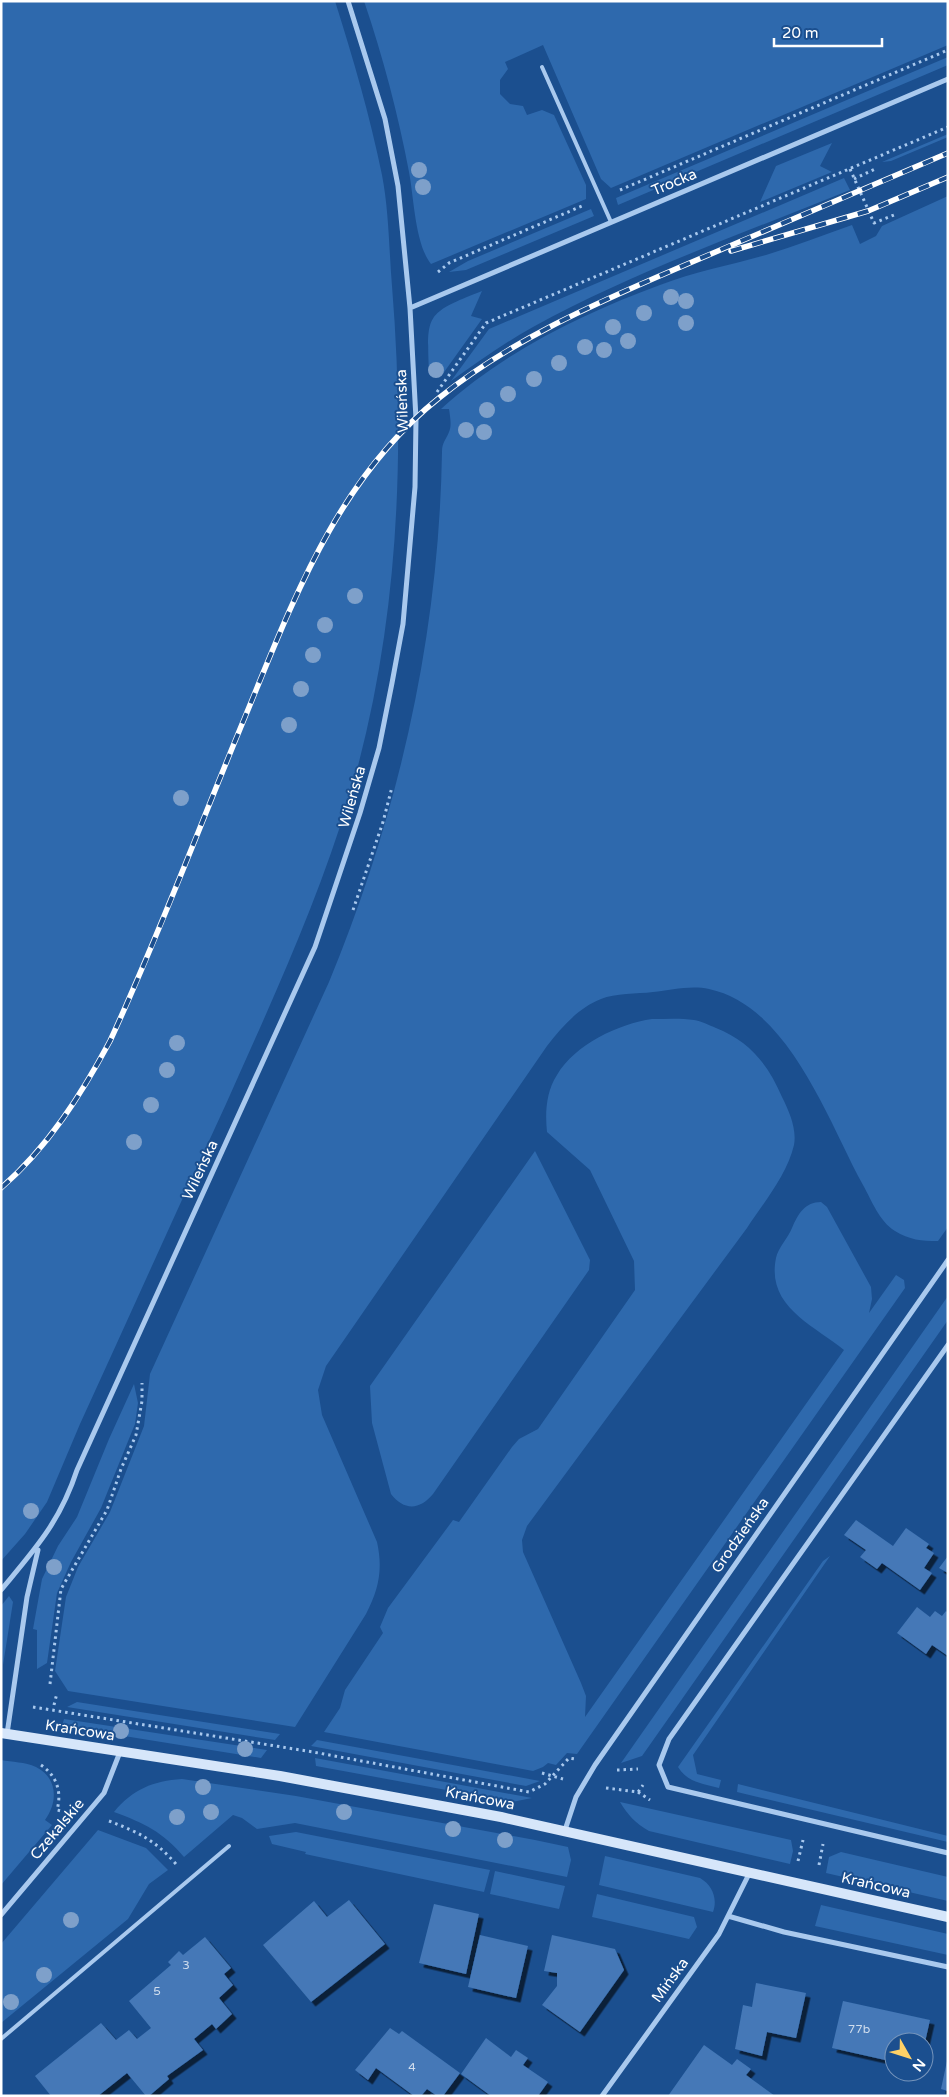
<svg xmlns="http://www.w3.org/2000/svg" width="949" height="2097" font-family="'Varela Round',sans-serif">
	<defs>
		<filter id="shadow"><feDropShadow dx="4.5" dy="4.5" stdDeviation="0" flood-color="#0009"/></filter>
	</defs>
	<rect width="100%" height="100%" fill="#1b4f8f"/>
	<path fill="#2e69ad" d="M1,1H335C353,58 370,116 382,175C389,211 389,250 392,286C406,458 398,633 349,798C317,904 271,1003 226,1104C177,1210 129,1317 80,1424L47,1502L25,1534L1,1561Z
		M364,1H948V45L611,188L601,179L543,45L505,62L508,69L500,80V94L510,104L523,106L527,115L542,110L554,115L586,185V199L431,264C415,244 414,198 409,172C398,114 383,57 364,1Z
		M948,57V65L618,205L616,198Z
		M948,134V137L891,161L882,162Z
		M832,143L820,166L832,172L760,202L776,166Z
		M844,178L850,190C744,233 633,272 533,327C504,343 478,362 451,381L489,329Z
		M948,196V1227L938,1241C922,1241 909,1240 895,1231C879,1221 872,1201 863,1185C828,1121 789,1006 709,989C691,985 671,990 653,992C637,994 615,993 601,999C578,1008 562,1027 547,1046L326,1366L318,1390L322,1415L377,1542C383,1569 379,1589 366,1614L295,1727L68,1691L55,1671L66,1597L78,1567L110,1512L144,1426L150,1374L329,982C399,813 439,635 442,452C442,442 446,440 449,432C452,426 450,416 449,409H441C504,352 581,314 660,285C694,272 731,265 766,255C795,246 823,235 852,225L860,244L876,236L882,226Z
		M591,209L594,216L466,270L449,272L468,261Z
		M482,291L471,316L482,319L442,375H429C427,314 424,314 482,291Z
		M652,1019C666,1019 681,1018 694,1020C701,1021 709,1025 716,1028C749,1041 768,1064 782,1097C789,1111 797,1129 794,1145C787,1175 764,1202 747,1228L527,1526L522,1540L523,1552L581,1683L586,1696L585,1717L844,1350C814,1325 766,1307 776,1258C778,1248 788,1238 792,1228C798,1214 805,1202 821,1202L827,1207L871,1287L872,1299L869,1313L896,1275L904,1280L905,1288L577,1754L567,1753L556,1765L548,1763L543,1767L533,1771L324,1732L340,1708L345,1690L383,1633L380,1627L388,1608L453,1520L459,1522L512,1447L519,1439L538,1429L635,1290L634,1261L590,1170L547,1132C545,1113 546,1092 557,1075C575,1044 619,1024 652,1019Z
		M535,1151L590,1260L589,1270L433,1494C420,1510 404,1511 391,1494L372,1423L370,1386Z
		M948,1296V1320L642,1756L621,1763Z
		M134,1384L138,1403L135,1424L101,1508L71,1562L57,1593L47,1663L37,1669V1630L33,1629L42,1579L58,1546L77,1517L109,1439Z
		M830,1556L693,1755L697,1774L721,1780L719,1788C703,1784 687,1782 678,1767L823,1561Z
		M9,1596L13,1602L3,1665L1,1606Z
		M77,1702L280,1734L275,1740L67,1707Z
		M64,1719L267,1750L261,1758L62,1726Z
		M317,1740L540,1781L526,1786L311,1746Z
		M315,1758L532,1798L512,1802L316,1766Z
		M1,1760C12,1762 25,1762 36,1767C58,1778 58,1802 45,1820L52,1825L1,1885Z
		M182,1779L296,1796L535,1840L568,1847L571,1860L567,1877L295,1823L257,1829L242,1818L233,1815L184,1857C163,1832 144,1823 114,1812C133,1789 153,1781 182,1779Z
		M738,1784L948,1836V1842L737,1792Z
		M620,1802L791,1840L793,1851L790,1864L649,1831C635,1823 628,1815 620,1802Z
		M98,1830L146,1848L168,1870L149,1884L128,1919L1,2023V1944Z
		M296,1832L490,1870L484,1892L305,1854L306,1852L272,1844L269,1836Z
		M841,1852L948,1877V1901L826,1873L829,1857Z
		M605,1856L700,1878C712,1885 718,1898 713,1912L599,1885Z
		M495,1871L565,1886L559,1909L490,1894Z
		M597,1894L694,1917L697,1927L689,1939L592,1917Z
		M821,1905L948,1934V1955L815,1926Z"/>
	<path fill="#4478b7" filter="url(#shadow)" d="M856,1520L893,1546L906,1528L929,1544L926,1548L934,1553L924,1568L932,1573L920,1590L882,1563L877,1569L860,1557L866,1550L844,1535Z
		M948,1556V1573L939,1568Z
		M917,1607L930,1617L935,1611L942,1616L946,1611L948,1613V1656L932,1645L926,1654L897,1633Z
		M349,1900L385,1944L311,2002L263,1945L314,1901L327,1917Z
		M434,1904L479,1914L466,1974L419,1963Z
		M480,1935L528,1946L516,1998L468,1987Z
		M552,1935L615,1949L624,1970L580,2032L542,2005L557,1986V1973L544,1971Z
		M205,1937L231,1968L224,1974L233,1985L219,1998L232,2014L216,2029L212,2024L194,2039L203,2050L167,2076L169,2079L149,2096H146L127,2073L98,2096H51L35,2076L101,2023L116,2040L129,2030L137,2039L151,2028L129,2001L171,1965L168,1962L179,1951L183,1955Z
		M756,1983L806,1993L796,2038L767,2032L762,2056L735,2049L743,2005L752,2007Z
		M843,2001L930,2020L925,2042H894V2062L832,2048Z
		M390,2028L399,2034L402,2031L460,2073L443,2096H437L427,2089L421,2096H414L376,2068L368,2080L355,2070Z
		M486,2038L511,2057L516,2050L528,2058L523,2065L548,2082L538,2096H491L461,2074Z
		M704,2045L732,2065L737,2059L751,2069L746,2075L775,2096H668Z
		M947,2061H948V2091L941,2089Z"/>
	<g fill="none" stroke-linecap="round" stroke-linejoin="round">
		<path stroke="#a9c9ee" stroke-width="3" stroke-dasharray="2.5 4" stroke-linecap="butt" d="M850,169L874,223L894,215
			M854,179L875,169
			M620,190L948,50
			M438,272L449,263L582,206
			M437,392L486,323L948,127
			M353,910L383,822L392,787
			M50,1684L61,1589L107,1510L121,1469L136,1435L142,1401V1383
			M54,1705L57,1693
			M33,1707L313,1752L529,1792L545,1784L569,1758L575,1759
			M41,1765C57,1776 62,1792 57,1810L61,1811
			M617,1770L638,1769
			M542,1773L563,1779
			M606,1788L638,1792L643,1785
			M638,1792L650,1800
			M109,1821C138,1832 155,1840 176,1864
			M798,1861L803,1840
			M819,1865L823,1844"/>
		<path stroke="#a9c9ee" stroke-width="4" d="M542,67L611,222
			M1,2039L229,1846"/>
		<path stroke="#a9c9ee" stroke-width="5" d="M410,308L948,79
			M948,1345L669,1739L659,1765L668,1787L948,1853
			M1,1590C35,1549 60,1522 77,1470L315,947L360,813L379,748L392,683L403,624L415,487L416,419L410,308L398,186L385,119L348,1
			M7,1734L27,1597L38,1550
			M565,1830L576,1797L595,1765L948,1260
			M1,1915L104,1793L120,1752
			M728,1916L784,1932L948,1967
			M602,2096L719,1934L750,1872"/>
		<path stroke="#d6e6fa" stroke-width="10" d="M1,1733L280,1776L501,1817L948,1917"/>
		<defs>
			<path id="rail" d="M731,251L868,211L948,177
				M1,1188C48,1147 81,1095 110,1041C159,935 200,825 245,717C293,601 337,479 439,398C511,340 594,304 678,268C768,229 858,192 948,153"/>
		</defs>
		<use href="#rail" stroke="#fff" stroke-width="5.5"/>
		<use href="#rail" stroke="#1b4f8f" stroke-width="4" stroke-dasharray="11" stroke-linecap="butt"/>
	</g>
	<g fill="#7ea0ca">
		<circle cx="419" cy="170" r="8"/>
		<circle cx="423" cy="187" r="8"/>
		<circle cx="671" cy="297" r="8"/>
		<circle cx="686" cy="301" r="8"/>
		<circle cx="644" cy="313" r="8"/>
		<circle cx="686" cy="323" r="8"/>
		<circle cx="613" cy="327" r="8"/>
		<circle cx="628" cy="341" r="8"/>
		<circle cx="585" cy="347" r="8"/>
		<circle cx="604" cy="350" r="8"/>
		<circle cx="559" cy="363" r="8"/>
		<circle cx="436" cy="370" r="8"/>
		<circle cx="534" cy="379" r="8"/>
		<circle cx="508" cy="394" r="8"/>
		<circle cx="487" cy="410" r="8"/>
		<circle cx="466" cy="430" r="8"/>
		<circle cx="484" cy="432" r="8"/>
		<circle cx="355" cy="596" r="8"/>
		<circle cx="325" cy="625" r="8"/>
		<circle cx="313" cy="655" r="8"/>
		<circle cx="301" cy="689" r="8"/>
		<circle cx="289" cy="725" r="8"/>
		<circle cx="181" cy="798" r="8"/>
		<circle cx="177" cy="1043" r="8"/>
		<circle cx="167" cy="1070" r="8"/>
		<circle cx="151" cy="1105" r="8"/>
		<circle cx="134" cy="1142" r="8"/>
		<circle cx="31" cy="1511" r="8"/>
		<circle cx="54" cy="1567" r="8"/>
		<circle cx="121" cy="1731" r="8"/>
		<circle cx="245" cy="1749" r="8"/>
		<circle cx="203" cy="1787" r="8"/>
		<circle cx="211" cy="1812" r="8"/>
		<circle cx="344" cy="1812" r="8"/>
		<circle cx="177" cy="1817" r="8"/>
		<circle cx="453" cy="1829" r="8"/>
		<circle cx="505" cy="1840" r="8"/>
		<circle cx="71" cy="1920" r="8"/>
		<circle cx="44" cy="1975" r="8"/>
		<circle cx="11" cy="2002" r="8"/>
	</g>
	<g text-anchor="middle" stroke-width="4" stroke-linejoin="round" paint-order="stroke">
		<g font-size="12" fill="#d0dded">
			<text x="186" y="1969">3</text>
			<text x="157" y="1995">5</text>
			<text x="859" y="2033">77b</text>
			<text x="412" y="2071">4</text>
		</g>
		<g font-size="15" fill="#fff" stroke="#1b4f8f">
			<text transform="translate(674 182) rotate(-23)" y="5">Trocka</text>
			<text transform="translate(402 401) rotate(-92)" y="5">Wileńska</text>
			<text transform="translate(352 797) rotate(-74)" y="5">Wileńska</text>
			<text transform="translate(200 1170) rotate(-65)" y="5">Wileńska</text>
			<text transform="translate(740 1535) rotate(-55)" y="5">Grodzieńska</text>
			<text transform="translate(80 1730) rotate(9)" y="5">Krańcowa</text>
			<text transform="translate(480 1798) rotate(11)" y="5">Krańcowa</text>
			<text transform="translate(57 1829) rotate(-50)" y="5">Czekalskie</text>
			<text transform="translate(876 1885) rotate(13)" y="5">Krańcowa</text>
			<text transform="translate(670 1980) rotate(-54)" y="5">Mińska</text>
		</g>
	</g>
	<rect width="949" height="2097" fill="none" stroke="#ffffff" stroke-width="5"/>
	<g transform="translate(909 2057) rotate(129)"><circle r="24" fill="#1b4f8f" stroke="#7695bc"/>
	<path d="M0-4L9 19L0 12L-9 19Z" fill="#ffd166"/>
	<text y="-8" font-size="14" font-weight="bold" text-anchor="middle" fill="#ffffff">N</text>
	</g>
	<path d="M774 38v8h108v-8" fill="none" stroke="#ffffff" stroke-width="2.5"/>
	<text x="782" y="38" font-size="15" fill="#ffffff" stroke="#1b4f8f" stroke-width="4" paint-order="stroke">20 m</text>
</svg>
